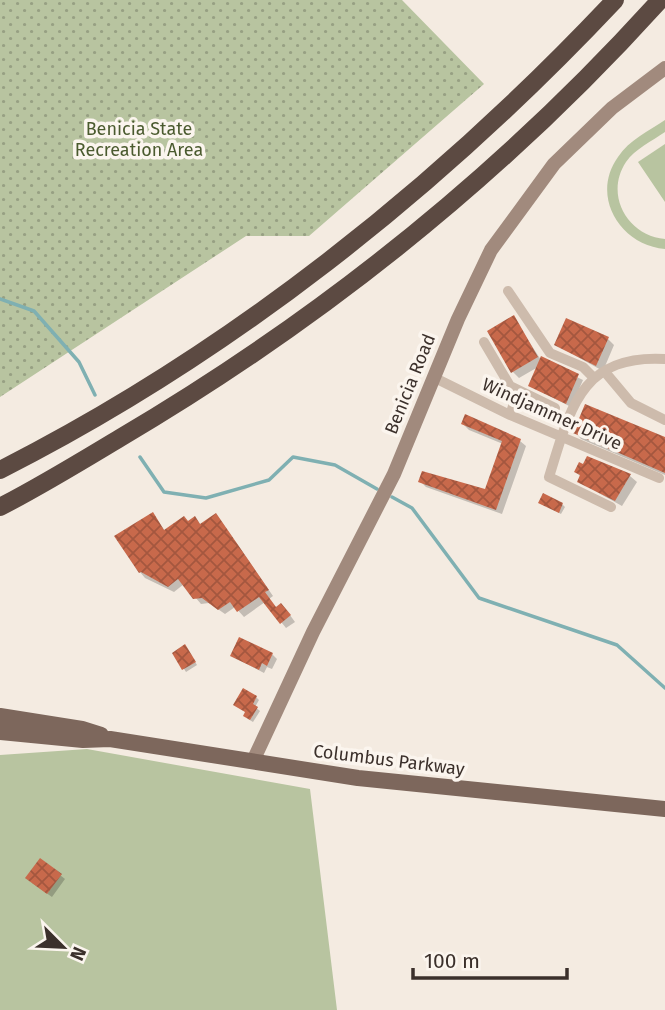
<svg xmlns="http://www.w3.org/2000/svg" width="665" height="1010" font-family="'Fira Sans',sans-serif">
	<defs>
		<pattern id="park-dots" width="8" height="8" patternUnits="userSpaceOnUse" patternTransform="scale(1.75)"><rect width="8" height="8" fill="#b8c4a0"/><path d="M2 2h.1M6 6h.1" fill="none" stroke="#97a083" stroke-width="1.8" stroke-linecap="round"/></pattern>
		<pattern id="building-cross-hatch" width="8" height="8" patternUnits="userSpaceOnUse" patternTransform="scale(1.75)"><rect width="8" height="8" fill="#c8694b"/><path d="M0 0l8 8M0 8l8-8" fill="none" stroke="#a4573f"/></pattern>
	</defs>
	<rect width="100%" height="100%" fill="#f4ebe1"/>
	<path fill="#b8c4a0" d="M665,120V132C652,141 635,149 626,162C604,195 628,236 665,239V249C620,245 590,196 618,157C629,140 649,131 665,120Z
		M665,144V202L638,162Z
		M87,749L310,789L337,1010H0V755Z"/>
	<path fill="url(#park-dots)" d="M0,0H402L484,84L309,236H246L0,397Z"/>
	<path fill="#0003" d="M513,317L541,360L583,380L571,407L530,386L538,367L519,378L513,372L489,332Z
		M608,339L614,345L603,371L556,345Z
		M463,424L520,441L526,446L502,514L426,487L420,481L486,491L503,444L469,430Z
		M575,432L665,439V475L581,439Z
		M588,458L630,476L637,482L622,506L579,482L581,477L576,472Z
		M540,503L562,504L565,507L561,514Z
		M153,514L165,531L195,518L201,525L221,521L273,596L269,599L277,609L287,611L295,622L286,628L265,602L244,617L235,607L225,614L209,603L201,604L184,584L174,592L145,578L140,572Z
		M187,649L197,665L186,672L174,653Z
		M272,654L277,659L272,669L267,667L264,673L232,656Z
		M256,697L259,700L255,707L260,711L253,722L248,719L247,713Z
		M60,875L65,879L52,897L32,883Z"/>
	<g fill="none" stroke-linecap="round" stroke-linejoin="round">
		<path stroke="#7fb0b2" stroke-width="3.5" d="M0,299L34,311L79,362L95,395
			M140,457L164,492L206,498L269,480L293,457L335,465L377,489
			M392,497L412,508L479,598L617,645L665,688"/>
	</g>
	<path fill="url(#building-cross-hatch)" d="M514,315L538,357L511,373L487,331Z
		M566,318L609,337L596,366L554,345Z
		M541,356L579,374L566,404L528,386Z
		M585,404L665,437V473L573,433Z
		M465,414L521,439L496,510L418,482L422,471L485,489L502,441L461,424Z
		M587,456L631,474L615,501L577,482L580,475L574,472L579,462L583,464Z
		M543,493L563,503L559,513L538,503Z
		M153,512L164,530L184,516L188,521L195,516L200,524L216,513L269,590L265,592L276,607L281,603L291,615L280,624L259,597L237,612L230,602L218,610L202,598L193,599L178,579L168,587L141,572L139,573L114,536Z
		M239,637L273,653L267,666L262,663L259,670L230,656Z
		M185,644L196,662L182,670L172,653Z
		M243,688L257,696L253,704L258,707L250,720L243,716L245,712L233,705Z
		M40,858L62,874L47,894L25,878Z"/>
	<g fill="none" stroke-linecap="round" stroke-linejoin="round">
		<path stroke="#cdbbac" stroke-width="10" d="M508,291L550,353L583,367L594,378
			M484,342L510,386L555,408
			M605,372L631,403L665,420
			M433,377L510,415L659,478
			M510,415L518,392
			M611,507L549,477C570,410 580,354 665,359"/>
		<path stroke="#a18a7d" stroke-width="14" d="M253,761L313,632L394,474L458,319L491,250L554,164L612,108L665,68"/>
		<path stroke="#7d675c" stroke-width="16" d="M0,716L82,729L101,735
			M0,732L83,740L110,739L358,778L665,809"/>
		<path stroke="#5c4a42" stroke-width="18" d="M0,470C231,353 438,188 615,0
			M0,507C41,486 80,462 120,438C320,320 504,173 660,0"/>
	</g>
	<g text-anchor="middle" stroke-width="7" stroke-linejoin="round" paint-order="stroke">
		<g font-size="18" fill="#4a5a2e" stroke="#fbf5ee">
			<text x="139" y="135">Benicia State<tspan x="139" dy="21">Recreation Area</tspan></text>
		</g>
		<g font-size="18" fill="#3b302b" stroke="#fbf5ee">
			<text transform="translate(410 384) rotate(-68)" y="6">Benicia Road</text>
			<text transform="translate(552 414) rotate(24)" y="6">Windjammer Drive</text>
			<text transform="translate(389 760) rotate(7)" y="6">Columbus Parkway</text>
		</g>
	</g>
	<g transform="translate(63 947) rotate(114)" stroke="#fbf5ee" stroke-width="5" paint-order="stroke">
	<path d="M0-5L12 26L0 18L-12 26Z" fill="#3b302b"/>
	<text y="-10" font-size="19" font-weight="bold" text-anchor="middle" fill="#3b302b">N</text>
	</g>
	<path d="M413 968v10h154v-10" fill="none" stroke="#3b302b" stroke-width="3.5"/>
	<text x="424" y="968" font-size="21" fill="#3b302b" stroke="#fbf5ee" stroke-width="5" paint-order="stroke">100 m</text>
</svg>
